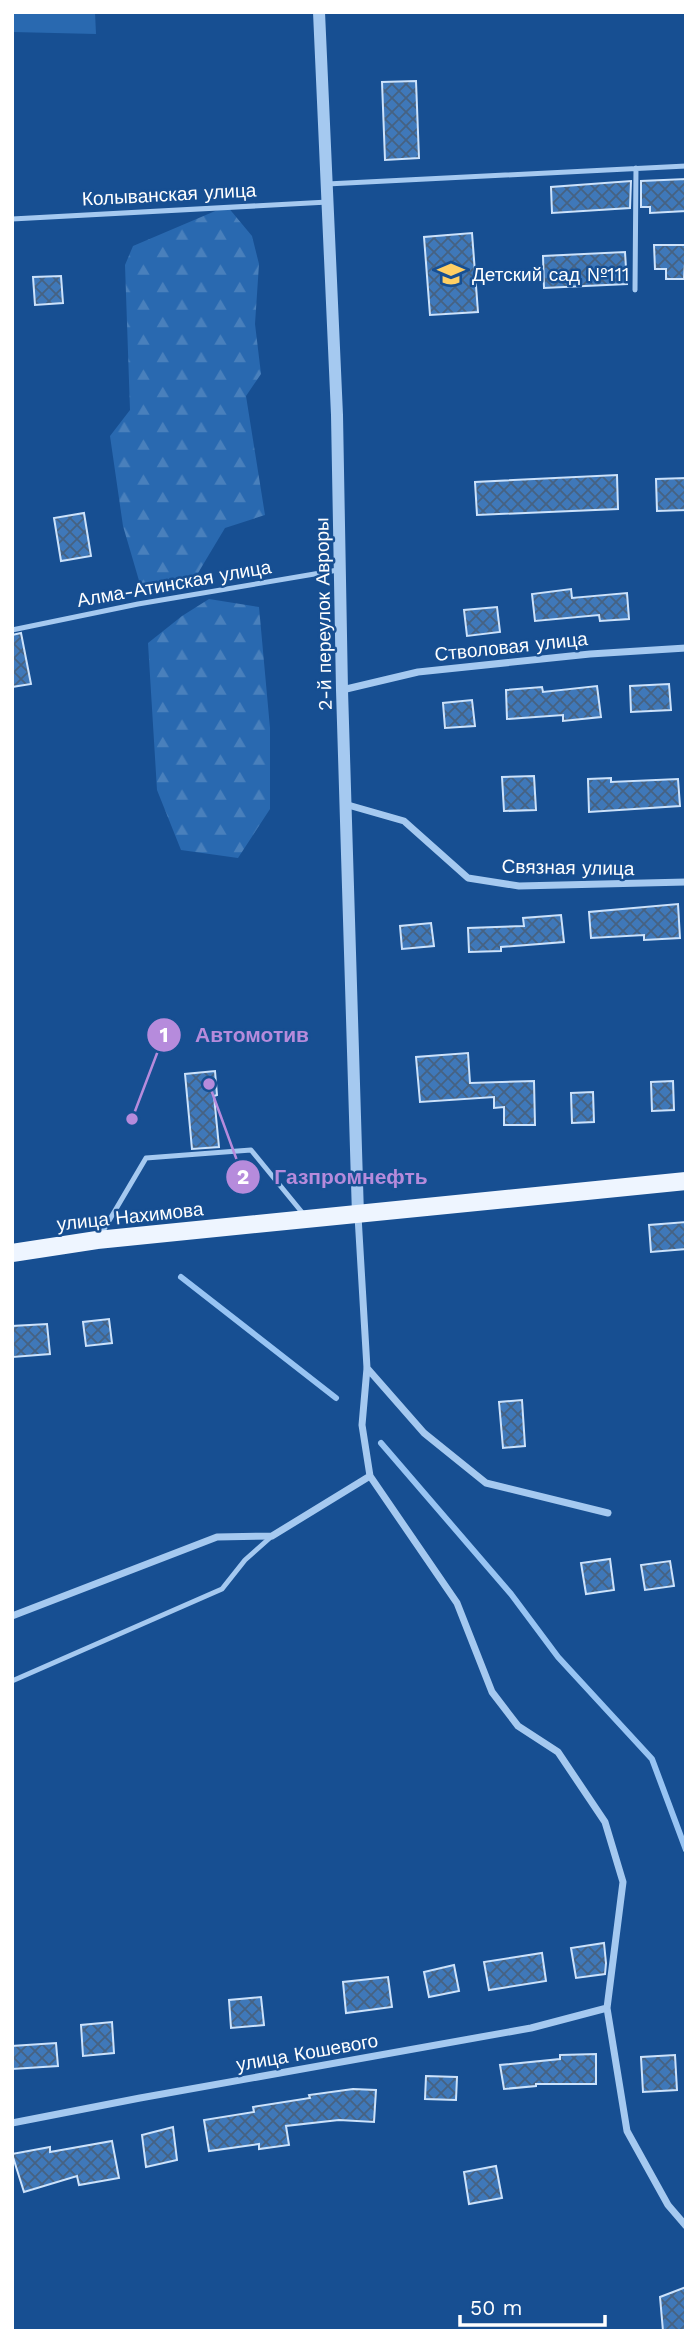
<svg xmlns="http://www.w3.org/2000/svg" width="698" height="2343" font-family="'Work Sans',sans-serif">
	<defs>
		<pattern id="forest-firs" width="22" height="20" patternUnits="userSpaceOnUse" patternTransform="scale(1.75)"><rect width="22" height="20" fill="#2969b0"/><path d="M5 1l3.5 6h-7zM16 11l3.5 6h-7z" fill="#4980bc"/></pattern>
		<pattern id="building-cross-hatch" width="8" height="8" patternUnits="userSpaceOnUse" patternTransform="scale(1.75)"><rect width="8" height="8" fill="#3f78b9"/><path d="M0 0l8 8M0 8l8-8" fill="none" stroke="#466282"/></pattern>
	</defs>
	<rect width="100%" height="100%" fill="#174f92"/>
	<path fill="#2969b0" d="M12,12H95L96,34L12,32Z"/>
	<path fill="url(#forest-firs)" d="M227,206L252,236L259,264L255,324L261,374L246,396L265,515L225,528L195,578L140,584L123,526L110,436L130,410L125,265L133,246Z
		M209,599L259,607L270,728V809L238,858L181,850L157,790L148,643L182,616Z"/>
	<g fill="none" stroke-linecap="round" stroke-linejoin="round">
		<path stroke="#98c4f3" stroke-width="6" d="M181,1277L336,1398
			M381,1443L511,1594L558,1657L652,1759L686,1850"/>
	</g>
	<path fill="url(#building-cross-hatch)" stroke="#cce2fb" stroke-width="2" d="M416,81L419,158L385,160L382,82Z
		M686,179V211L650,213V207H641V181Z
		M631,181L630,208L552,213L551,187Z
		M472,233L478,312L430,315L424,237Z
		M654,245H686L684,279H666V269H655Z
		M625,252L627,284L544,288L543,256Z
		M61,276L63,303L35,305L33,277Z
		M617,475L618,509L477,515L475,482Z
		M686,478V510L657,511L656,479Z
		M84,513L91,556L61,561L54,518Z
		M571,589L572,598L627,593L629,619L600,621L599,615L535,621L532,594Z
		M497,607L500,632L467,636L464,610Z
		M21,633L31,684L12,687V635Z
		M669,684L671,710L631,712L630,686Z
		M597,686L601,717L563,721V715L507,719L506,690L542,687L543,692Z
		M472,700L475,726L445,728L443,703Z
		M534,776L536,810L504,811L502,777Z
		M611,778V782L678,779L680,806L589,812L588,779Z
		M678,904L680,938L644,940V935L591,938L589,912Z
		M561,915L564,942L501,947V951L469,952L468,928L524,926L523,918Z
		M431,923L434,946L402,949L400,926Z
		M468,1053L470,1083L534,1081L535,1125H504V1107L494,1108V1097L420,1102L416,1057Z
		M215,1071L217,1095L214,1096L219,1147L192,1149L185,1074Z
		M673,1081L674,1110L652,1111L651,1082Z
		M593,1092L594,1122L572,1123L571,1093Z
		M686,1222V1249L651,1252L649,1225Z
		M109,1319L112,1343L86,1346L83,1322Z
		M47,1324L50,1354L13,1357L12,1326Z
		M522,1400L525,1446L503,1448L499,1402Z
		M610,1559L614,1590L586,1594L581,1563Z
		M670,1561L674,1586L645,1590L641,1565Z
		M604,1943L606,1963L605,1974L576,1978L571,1948Z
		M542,1953L546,1981L489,1990L484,1962Z
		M454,1965L459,1991L429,1997L424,1972Z
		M388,1977L392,2007L346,2013L343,1982Z
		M261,1997L264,2025L231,2028L229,2000Z
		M112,2022L114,2053L83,2056L81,2025Z
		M56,2043L58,2066L12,2069V2046Z
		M596,2054V2084H536V2086L504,2089L500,2065L560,2059V2055Z
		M675,2055L677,2090L643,2092L641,2057Z
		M426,2076L457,2077L456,2100L425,2099Z
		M353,2089L376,2090L374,2122L339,2120L286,2126L289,2145L259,2149V2144L209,2151L204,2120L254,2112L253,2107L310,2098L309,2095Z
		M173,2127L177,2160L146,2167L142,2135Z
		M112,2141L119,2178L79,2185L77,2176L24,2192L12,2154L50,2147V2152Z
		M496,2166L502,2198L469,2204L464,2172Z
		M686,2287V2331H663L660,2297Z"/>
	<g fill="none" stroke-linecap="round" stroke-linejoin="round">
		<path stroke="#a5c9f0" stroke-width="5" d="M327,184L686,166
			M12,219L328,202
			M635,290L636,168
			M12,630L138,604L338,570
			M100,1236L146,1158L251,1150L305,1216
			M12,1681L222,1589L245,1560L272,1536"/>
		<path stroke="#a5c9f0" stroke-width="7" d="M342,690L418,672L590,654L686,648
			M348,805L404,821L468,878L519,886L686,882
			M358,1216L367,1368L362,1425L370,1476L457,1603L492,1692L518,1726L558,1752L605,1822L623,1882L607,2008L627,2131L668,2205L686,2226
			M367,1368L424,1433L486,1483L608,1513
			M12,1616L217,1537L272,1536L370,1476
			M12,2123L140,2098L531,2028L607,2008"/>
		<path stroke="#a5c9f0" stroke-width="12" d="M319,12L337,415L342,690L358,1215"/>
		<path stroke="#eef5ff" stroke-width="18" d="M12,1253L97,1240L686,1181"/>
	</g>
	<defs>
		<symbol id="school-bare" viewBox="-9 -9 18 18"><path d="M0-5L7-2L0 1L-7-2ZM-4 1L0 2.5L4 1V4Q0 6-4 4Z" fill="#ffcf64" stroke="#174f92" stroke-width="2.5" paint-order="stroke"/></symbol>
	</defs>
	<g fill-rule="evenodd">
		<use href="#school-bare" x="432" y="255" width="38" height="38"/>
	</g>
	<g text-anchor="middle" stroke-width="5" stroke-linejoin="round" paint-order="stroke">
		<g font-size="19" fill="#fff" stroke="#174f92">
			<text transform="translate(169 194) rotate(-3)" y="7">Колыванская улица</text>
			<text transform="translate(174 583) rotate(-10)" y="7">Алма-Атинская улица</text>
			<text transform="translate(323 614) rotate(-91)" y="7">2-й переулок Авроры</text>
			<text transform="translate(511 646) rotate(-6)" y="7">Стволовая улица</text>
			<text transform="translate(568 867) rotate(1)" y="7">Связная улица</text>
			<text transform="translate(130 1216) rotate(-6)" y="7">улица Нахимова</text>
			<text transform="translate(307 2052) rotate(-10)" y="7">улица Кошевого</text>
		</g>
		<g font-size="19" fill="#fff" stroke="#174f92" text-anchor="start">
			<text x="472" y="281">Детский сад №111</text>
		</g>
	</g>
	<path fill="none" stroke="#b68bdc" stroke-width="2.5" d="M132 1119L164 1035M209 1084L243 1177"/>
	<g fill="#b68bdc" stroke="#174f92" stroke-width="2.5">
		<circle cx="132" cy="1119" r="7"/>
		<circle cx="209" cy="1084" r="7"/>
		<circle cx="164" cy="1035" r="18"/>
		<circle cx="243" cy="1177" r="18"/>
	</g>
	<g font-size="21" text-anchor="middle" font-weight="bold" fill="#fff">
		<text x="164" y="1042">1</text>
		<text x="243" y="1184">2</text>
	</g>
	<g font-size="21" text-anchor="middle" font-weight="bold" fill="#b68bdc" stroke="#174f92" stroke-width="5" stroke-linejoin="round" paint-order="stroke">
		<text x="252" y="1042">Автомотив</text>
		<text x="351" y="1184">Газпромнефть</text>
	</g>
	<rect width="698" height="2343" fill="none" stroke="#ffffff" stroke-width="28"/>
	<path d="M460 2315v10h145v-10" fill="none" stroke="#ffffff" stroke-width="3.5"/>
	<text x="470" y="2315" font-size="21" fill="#ffffff" stroke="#174f92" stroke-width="5" paint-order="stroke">50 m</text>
</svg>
